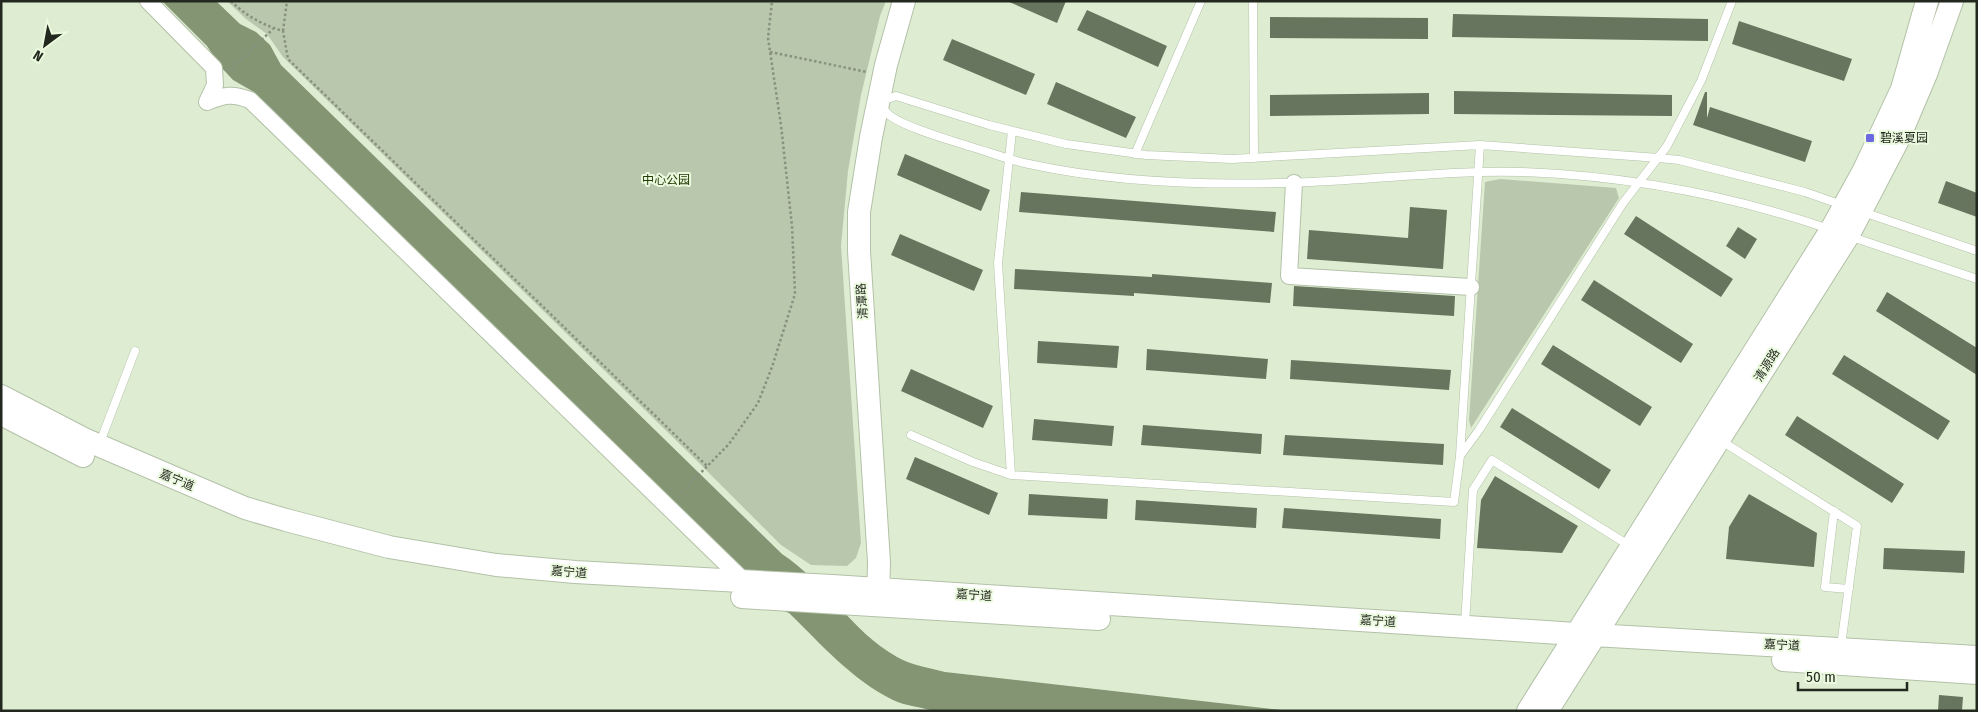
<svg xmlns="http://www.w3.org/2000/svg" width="1978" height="712" font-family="'Fira Sans Condensed','Noto Sans SC',sans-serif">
	<rect width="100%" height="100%" fill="#deedd2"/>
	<path fill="#b9c7ad" d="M227,1H886L880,16L861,95L848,171L841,246L861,543L856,558L847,566L811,565L781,545L689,453L283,57L267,34L246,19Z
		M1500,179L1616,188L1619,198L1471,428L1469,420L1485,182Z"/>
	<path fill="#839573" d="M162,1H216L240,24L256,32L270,45L281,65L782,554C825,582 851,631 897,657C911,665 929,668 945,672L1290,711H934C921,707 905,706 893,700C852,680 821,644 789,613L779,609L725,554L254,92L233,80L220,66L207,46Z"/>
	<path fill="#68755e" d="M1007,1H1066L1057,23Z
		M1087,10L1167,46L1158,67L1077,30Z
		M1453,14L1708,19V41L1452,37Z
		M1270,17L1428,18V39L1270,38Z
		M1739,21L1852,59L1844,81L1732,44Z
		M952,39L1035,74L1026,95L943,60Z
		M1056,82L1136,117L1126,138L1047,104Z
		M1454,91L1672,95V116L1454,114Z
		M1705,92H1707V118L1710,107L1812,141L1805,162L1693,125Z
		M1429,93V114L1270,116V95Z
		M905,154L990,190L981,211L897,175Z
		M1946,181L1977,193V217L1938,203Z
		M1021,192L1276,212L1274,232L1019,212Z
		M1410,207L1447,210L1443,269L1307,259L1309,230L1408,238Z
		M1636,216L1733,279L1721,297L1624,234Z
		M1738,227L1757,239L1745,259L1726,246Z
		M900,234L983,270L974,291L891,255Z
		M1015,269L1152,277V274L1272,283L1270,303L1134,293V296L1014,289Z
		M1594,280L1693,344L1681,363L1581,300Z
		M1294,286L1455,296L1454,316L1293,306Z
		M1887,292L1977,348V375L1876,311Z
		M1038,341L1119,346L1117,368L1037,363Z
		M1553,345L1652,407L1640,426L1541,364Z
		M1147,349L1268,359L1266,379L1146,370Z
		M1844,355L1950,421L1938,440L1832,374Z
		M1291,360L1451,370L1449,390L1290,379Z
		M911,369L993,406L983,428L901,391Z
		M1512,408L1611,470L1599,489L1500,427Z
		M1797,416L1904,484L1892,503L1785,435Z
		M1034,419L1114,426L1112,446L1032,440Z
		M1143,425L1262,434L1261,454L1141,445Z
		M1285,435L1444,444L1443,465L1283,455Z
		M915,457L998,493L989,515L906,479Z
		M1495,476L1578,526L1562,553L1477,548L1481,500Z
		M1029,494L1108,499L1107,519L1028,515Z
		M1749,494L1817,533L1814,567L1726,559L1729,527Z
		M1136,500L1257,508L1256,528L1135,520Z
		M1284,508L1441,519L1440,539L1282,528Z
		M1884,548L1965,551L1964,573L1883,569Z
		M1939,695L1963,697L1962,711H1938Z"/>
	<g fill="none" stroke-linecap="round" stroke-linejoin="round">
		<defs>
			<path id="lane" d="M1253,1L1254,158
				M1135,154L1201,1
				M1863,212L1977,251
				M1829,229C1730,195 1626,176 1522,172C1452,170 1382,179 1312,182C1219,186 1120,184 1029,164C1009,160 989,152 968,146C950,140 899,126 887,113C884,110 881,105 878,102L896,96L989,125L1066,144L1146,155L1232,159L1480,145L1659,158L1679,160L1805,192L1842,205
				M1849,236L1977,279
				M911,435L973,462L1011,475L1454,502L1460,456L1479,430L1623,203L1667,146L1701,81L1732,1
				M1720,440L1857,526L1841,646
				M99,445L135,351
				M1460,456L1480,145
				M1011,475L998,263L1012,131
				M1834,511L1825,587L1849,589
				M1465,625L1473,490L1492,460L1630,546"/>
			<path id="street" d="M148,1L214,68L215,85L207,102C224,95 232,93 250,100L745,582
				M1294,183L1289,276L1471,287"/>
			<path id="secondary" d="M1,396L84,439L245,508L286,520L389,547L496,565L575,572L832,586L1576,634L1977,657
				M1,414L83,456
				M742,597L1099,619
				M878,603L879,562L859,251V212L871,137L886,65L904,1
				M1783,660L1977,673
				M1528,711L1831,230L1864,170L1902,89L1927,1
				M1547,711L1848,236L1898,140L1926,74L1952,1"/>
		</defs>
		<use href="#lane" stroke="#b3c1a8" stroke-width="9"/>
		<use href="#street" stroke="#b3c1a8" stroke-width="18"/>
		<use href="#secondary" stroke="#b3c1a8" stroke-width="24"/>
		<path stroke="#87927e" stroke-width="2.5" stroke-dasharray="2.5 2.5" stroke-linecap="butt" d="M231,1C246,16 263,25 283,31L288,59L707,466
			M283,31L287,1
			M770,52L867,72
			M229,71L273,29
			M677,497L729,444L758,403L772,367L795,294L792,226L781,125L768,38L772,1"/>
		<use href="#lane" stroke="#fff" stroke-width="8"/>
		<use href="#street" stroke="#fff" stroke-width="16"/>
		<use href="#secondary" stroke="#fff" stroke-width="22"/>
	</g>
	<rect fill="#6d68e2" stroke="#ebfadf" stroke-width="2" x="1865" y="133" width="10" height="10" rx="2.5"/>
	<g text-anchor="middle" stroke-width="4" stroke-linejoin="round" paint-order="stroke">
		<g font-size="12" fill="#23281e" stroke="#ebfadf" text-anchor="start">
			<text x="1880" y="142">碧溪夏园</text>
		</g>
		<g font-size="12" fill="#223a03" stroke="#ebfadf">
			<text x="666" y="184">中心公园</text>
		</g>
		<g font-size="12" fill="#23281e" stroke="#ebfadf">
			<text transform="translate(862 301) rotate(-94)" y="4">清潭路</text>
			<text transform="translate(1767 365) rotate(-58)" y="4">清源路</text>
			<text transform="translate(177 480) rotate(23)" y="4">嘉宁道</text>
			<text transform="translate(569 572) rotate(5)" y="4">嘉宁道</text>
			<text transform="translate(974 595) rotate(4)" y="4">嘉宁道</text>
			<text transform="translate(1378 621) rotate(4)" y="4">嘉宁道</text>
			<text transform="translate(1782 645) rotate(3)" y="4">嘉宁道</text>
		</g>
	</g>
	<rect width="1978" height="712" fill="none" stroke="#23281e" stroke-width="5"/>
	<g transform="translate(45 45) rotate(212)" stroke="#ebfadf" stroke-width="4" paint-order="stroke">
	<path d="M0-4L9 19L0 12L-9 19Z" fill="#23281e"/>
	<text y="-8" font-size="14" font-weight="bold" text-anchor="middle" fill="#23281e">N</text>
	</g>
	<path d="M1798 682v8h109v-8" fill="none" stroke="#23281e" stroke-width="2.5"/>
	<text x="1806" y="682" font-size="15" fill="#23281e" stroke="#ebfadf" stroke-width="4" paint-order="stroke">50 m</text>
</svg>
